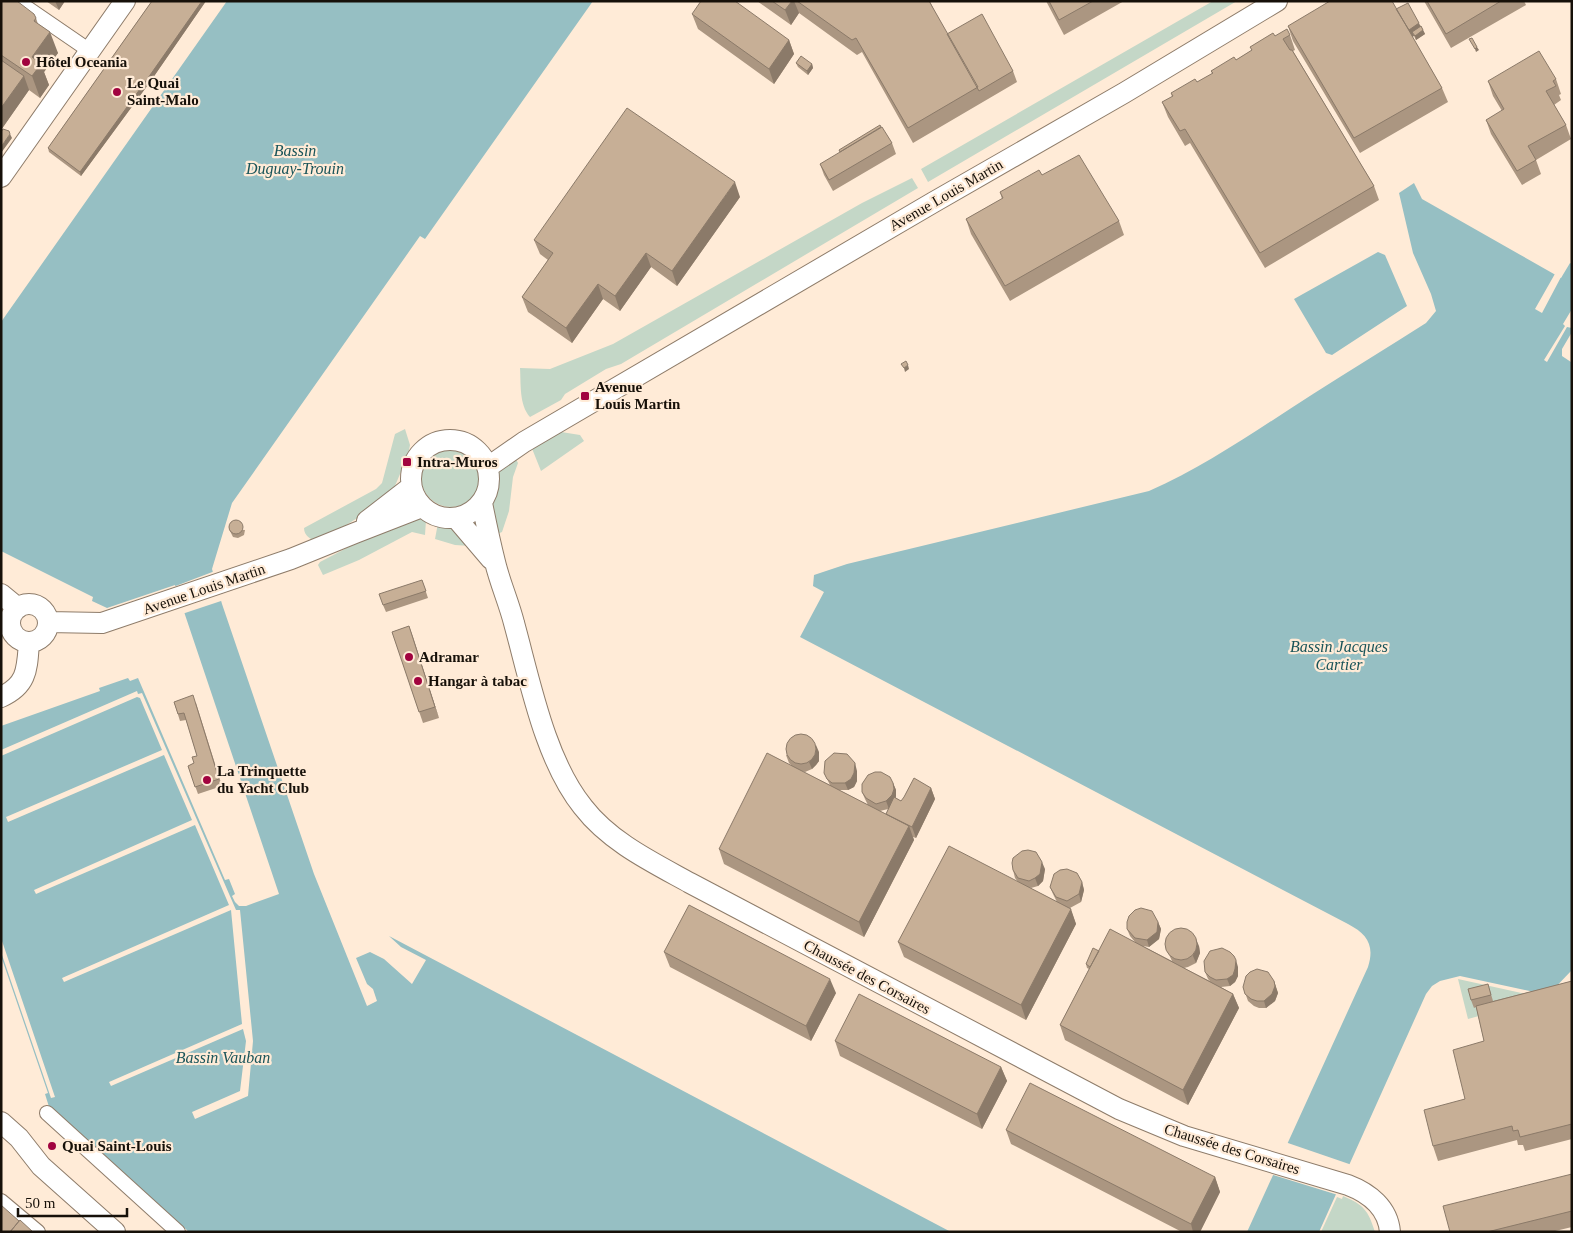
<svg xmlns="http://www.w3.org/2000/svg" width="1573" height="1233" font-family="Georgia,serif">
	<rect width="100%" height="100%" fill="#ffebd7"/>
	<path fill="#c4d7c7" d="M1213,1H1237L928,182L921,169Z
		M912,178L918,188L621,364L606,369L565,394L561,400L530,417C519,405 521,384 520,368L550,369L613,344L862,203Z
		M405,429L410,445L408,455L392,493L364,514L317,543C311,539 304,536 304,528L376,489L382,483L395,434Z
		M555,431L580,435L584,441L541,471L531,446Z
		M421 477a30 30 0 1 1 60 0a30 30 0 1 1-60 0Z
		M513,454L518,463L513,477L509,511L502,532L495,535L492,507L498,488L499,472L505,461Z
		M406,517L426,520L425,535L412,532L359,560L323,575L318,565L320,562Z
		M438,523L450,524L471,546L455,545L435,539Z
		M1458,979L1544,998L1468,1019Z
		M1343,1196C1364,1205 1368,1210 1375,1232H1321L1337,1197L1342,1199Z"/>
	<path fill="#96bfc3" d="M227,1H593L425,239L420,236L232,503L212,569L222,604L314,874L367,1006L377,1001L373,989L367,984L356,958L370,952L384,959L412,984L426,960L401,947L389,936L951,1232H189L53,1109L50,1110L45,1094L48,1093L1,956V726L100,691L99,688L128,678L130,681L138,678L225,880L229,879L235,894L232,896L235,902L239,906H246L279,894L175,585L107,608L92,601L93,597L1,551V322Z
		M1414,183L1422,199L1561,278L1570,263L1572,264V970L1548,995L1460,976L1440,981L1432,986L1426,994L1319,1232H1247L1368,967C1375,945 1367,934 1348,924L800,637L824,592L813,586L814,575L847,564L1149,491C1208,465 1258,429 1313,394C1350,370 1389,347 1426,323L1436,311L1431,294L1413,253L1399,193Z
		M1378,252L1385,255L1407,306L1332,355L1326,353L1294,299Z"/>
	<path fill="#ffebd7" d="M1570,260L1542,313L1535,309L1556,272L1561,275Z
		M1572,309V328L1567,327L1547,362L1544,360L1565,326L1563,324Z
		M1572,332V361L1571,362L1562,356V349Z
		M215,571L224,600L182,614L173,587Z
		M137,691L138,694L142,693L236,910H240L253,1041L248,1096L195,1119L192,1112L240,1091L246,1041L243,1029L111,1086L109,1082L242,1024L231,910L64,982L62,978L229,905L195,825L36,894L34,890L192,820L164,755L8,822L6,817L162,750L140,698L137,697L1,756V750Z
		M317,880L368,1003L374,1000L371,990L364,985L354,959V956L365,985L372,989L375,1000L374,1002L368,1004L367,1003Z
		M1,938L55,1097L51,1098L1,952Z
		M1285,1142L1352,1165L1338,1195L1270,1174Z"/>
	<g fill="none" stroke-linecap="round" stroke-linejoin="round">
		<defs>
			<path id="street" d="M17,1L90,51
				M47,1113L178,1232
				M1,1201L38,1232"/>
			<path id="secondary" d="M1,177L125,1
				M411 479a39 39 0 1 1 78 0a39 39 0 1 1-78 0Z
				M488,467L524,442L934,202L1124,93L1277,1
				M482,503C486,523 490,542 495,562C500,583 509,603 514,623C530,681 545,760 583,807C610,842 652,862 690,883L1119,1109L1184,1136L1348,1185C1369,1193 1388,1208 1390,1232
				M456,518L491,559
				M367,521L411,487
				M1,594L18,608
				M10 623a19 19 0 1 1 38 0a19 19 0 1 1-38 0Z
				M48,622L102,623L291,559L355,533L422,507
				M1,697C28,685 27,668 29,642
				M1,1122L19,1138L41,1166L115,1232"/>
		</defs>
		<use href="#street" stroke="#8e7c6a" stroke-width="16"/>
		<use href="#secondary" stroke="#8e7c6a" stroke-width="22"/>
		<use href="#street" stroke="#fff" stroke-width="14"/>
		<use href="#secondary" stroke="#fff" stroke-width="20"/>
	</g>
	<path fill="#ab9681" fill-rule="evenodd" d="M1,1L36,18L38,24L58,53L44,72L49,85L40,98L29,90L1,130Z
		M46,1H65L59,10Z
		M152,1H206L150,82L81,176L49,152L48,148Z
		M757,1H930L934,10L947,34L1013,71L1017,82L913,143L862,52L857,55L799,13L791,25Z
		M1046,1H1124L1064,35Z
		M1424,1H1524L1526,5L1451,48Z
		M1396,9L1421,26L1425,34L1416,40L1414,36H1412L1442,88L1448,102L1360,153L1293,41L1288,26Z
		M692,14L789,40L794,54L774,84L698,29Z
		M1290,35L1295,50L1293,51L1374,186L1379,200L1265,268L1190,143L1185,146L1168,117L1162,102L1172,97L1171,93L1197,82L1212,74L1211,71L1236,60L1252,50L1250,47L1275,36Z
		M796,63L812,64L813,68L808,75L798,67Z
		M1556,79L1561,94L1559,95L1561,100L1554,105L1566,125L1571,139L1536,160L1541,174L1522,185L1491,134L1486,120L1502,111L1493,96L1488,81Z
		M892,143L896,154L833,191L824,175L820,164Z
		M1000,192L1119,221L1124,235L1010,301L971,234L966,219L1002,199Z
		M740,197L677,286L651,267L620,311L603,299L572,343L528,312L522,297L548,260L540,254L534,240Z
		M229,529L245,530L244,535L238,538L233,537Z
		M422,580L428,598L386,612L383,605Z
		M409,626L439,718L423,723L392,632Z
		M174,702L196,703L222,786L198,794L188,766L194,763L197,756L186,720L180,721Z
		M819,752V761L816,765L812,769L805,772L801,771L830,785L824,773L857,771V781L854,787L848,790H839L868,805L865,799L862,792L893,783L896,790V798L901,801L931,788L935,799L916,838L913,837L914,840L864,937L724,864L719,849L791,765L789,763L786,755ZM888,809L886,814L880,811Z
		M1045,869L1043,881L1038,886L1031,888L1028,887L1057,902L1053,894L1050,887L1082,882L1084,890L1081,902L1070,908L1076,924L1026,1020L904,957L898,942L1018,882L1015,878L1013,870Z
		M1158,922L1161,929L1159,939L1149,947L1143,946L1172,961L1165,946H1199L1200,953L1196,963L1188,967L1184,968L1210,981L1208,979L1205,972L1238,967V976L1235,982L1230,986L1221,987L1233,994L1239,1008L1188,1105L1065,1040L1060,1025L1089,969L1087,968L1086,964L1099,951L1135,942L1130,936L1127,929Z
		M664,952L836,993L811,1041L670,967Z
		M1274,981L1278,993L1275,1001L1266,1008H1259L1254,1006L1248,1001L1243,987Z
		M1572,981V1139L1525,1151L1523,1145H1518L1517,1140L1438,1161L1433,1146L1465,1099L1484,1041L1476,1007L1474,1008L1471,1000L1488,984L1493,1001Z
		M835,1041L1001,1067L1007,1081L982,1129L840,1056Z
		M1006,1130L1215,1177L1220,1192L1200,1232H1182L1011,1144Z
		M1572,1174V1227L1551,1232H1450Z"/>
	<path fill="#8b7a69" d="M55,1H65L59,10Z
		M202,1H206L150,82L81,176L80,172Z
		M792,1H794L799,13L791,25L785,10Z
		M1419,23L1422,30L1412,32L1414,36L1411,38L1408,30Z
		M1423,30L1425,34L1416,40L1415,36Z
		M50,32L58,53L44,72L49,85L40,98L32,76V57Z
		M789,40L794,54L774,84L769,69Z
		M1477,47L1479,50L1476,52L1475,49Z
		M812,64L813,68L808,75L807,71Z
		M24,76L29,90L1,130V108Z
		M10,134L12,138L1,153V147Z
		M735,182L740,197L677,286L672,271Z
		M646,253L651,267L620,311L615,296Z
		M598,284L603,299L572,343L566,328Z
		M908,365L909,369L905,372L904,368Z
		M409,626L413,637L439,718L435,707Z
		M816,745L819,752V761L816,765L812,769L809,762Z
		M855,763L857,771V781L854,787L848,790L845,783Z
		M893,783L896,790V796L894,802L889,809L886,801Z
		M931,788L935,799L916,838L912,827Z
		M909,826L914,840L864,937L859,922Z
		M1042,862L1045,869L1043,881L1038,886L1035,878Z
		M1082,882L1084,890L1081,902L1079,894Z
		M1071,909L1076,924L1026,1020L1021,1005Z
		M1158,922L1161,929L1159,939L1149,947L1147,940Z
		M1196,939L1199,946L1200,953L1196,963L1193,956Z
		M1236,960L1238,967V976L1235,982L1230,986L1227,979Z
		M830,979L836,993L811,1041L806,1026Z
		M1274,981L1278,993L1275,1001L1266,1008L1264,1001Z
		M1233,994L1239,1008L1188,1105L1183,1090Z
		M1001,1067L1007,1081L982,1129L977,1114Z
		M1215,1177L1220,1192L1200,1232H1193L1191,1224Z"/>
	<path fill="#c7af96" stroke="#8b7a69" d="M1,1H17L34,14L36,18L34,21L50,32L32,57L41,64L32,76L1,55Z
		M152,1H202L148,78L80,172L48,148Z
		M701,1H735L789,40L769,69L692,14Z
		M772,1H792L785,10Z
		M797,1H929L978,87L908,128L856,38L852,40Z
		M1049,1H1093L1059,20Z
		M1330,1H1392L1442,88L1354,138L1288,26Z
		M1427,1H1501L1446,34Z
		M1408,3L1419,23L1409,30L1396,9Z
		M982,14L1013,71L979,91L947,34Z
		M1421,26L1423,30L1415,36L1412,32Z
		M1287,29L1290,35L1283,39L1290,50H1292L1374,186L1260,253L1185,129L1180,131L1162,102L1173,96L1171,93L1195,79L1197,82L1213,73L1211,71L1234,57L1236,60L1252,50L1250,47L1273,33L1275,36Z
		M1472,38L1477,47L1475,49L1469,39Z
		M1539,51L1556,79L1553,81L1556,86L1546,91L1566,125L1528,146L1536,160L1517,171L1486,120L1504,109L1488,81Z
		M801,56L812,64L807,71L796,63Z
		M1,60L24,76L1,108Z
		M627,108L735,182L672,271L646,253L615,296L598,284L566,328L522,297L553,253L534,240Z
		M880,125L881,127L840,152L839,150Z
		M882,127L892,143L829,180L820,164Z
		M3,129L9,131L10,134L1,147V132Z
		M1079,155L1119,221L1005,286L966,219L1003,198L1000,192L1039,170L1042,175Z
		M906,361L908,365L904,368L901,364Z
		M229 527a7 7 0 1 1 14 0a7 7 0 1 1-14 0Z
		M422,580L426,591L383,605L379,594Z
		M409,626L435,707L419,712L392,632Z
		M193,695L219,779L195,787L188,766L194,763L192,757L197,756L184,713L178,714L174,702Z
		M786 749a15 15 0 1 1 30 0a15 15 0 1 1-30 0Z
		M767,753L909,826L859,922L719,849Z
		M834,753L847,754L855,763L854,773L851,779L845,783H832L827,779L824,773L825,761Z
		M875,772H881L890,777L893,783L894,789L892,795L886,801L876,804L866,798L862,792V784L868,775Z
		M914,778L931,788L912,827L886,814L894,797L901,801L904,797Z
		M949,846L1071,909L1021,1005L898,942Z
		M1028,850L1036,852L1042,862L1040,874L1035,878L1029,881L1018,878L1013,870L1012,863L1013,858L1022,851Z
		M1067,869L1077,873L1082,882L1079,894L1067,901L1056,897L1050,887L1054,874L1060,870Z
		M689,905L830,979L806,1026L664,952Z
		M1141,908L1152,911L1158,922L1157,932L1147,940L1135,938L1127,929V922L1129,916L1135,910Z
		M1165 944a16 16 0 1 1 32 0a16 16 0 1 1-32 0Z
		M1110,929L1233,994L1183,1090L1060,1025Z
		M1093,948L1099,951L1090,967L1086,964Z
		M1222,948L1230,952L1234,956L1236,960L1235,969L1233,975L1227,979L1216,980L1210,977L1205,972L1204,961L1210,951Z
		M1257,969L1268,972L1274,981L1275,986L1272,994L1264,1001H1257L1251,999L1245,994L1243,987L1246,976L1250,972Z
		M1572,981V1124L1520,1137L1518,1130L1513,1131L1512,1126L1433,1146L1424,1110L1465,1099L1453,1050L1484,1041L1476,1006Z
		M1488,984L1491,995L1471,1000L1468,989Z
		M859,994L1001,1067L977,1114L835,1041Z
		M1030,1083L1215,1177L1191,1224L1006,1130Z
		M1572,1174V1211L1487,1232H1450L1443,1206Z
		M1,1205L19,1221L10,1232H1Z
		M20,1220L33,1232H10Z"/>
	<g fill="#a1033f" stroke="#ffebd7" stroke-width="2">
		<circle cx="26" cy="62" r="5"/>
		<circle cx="117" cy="92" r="5"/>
		<rect x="580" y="391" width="10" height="10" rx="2.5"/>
		<rect x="402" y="457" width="10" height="10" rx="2.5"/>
		<circle cx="409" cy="657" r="5"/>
		<circle cx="418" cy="681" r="5"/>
		<circle cx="207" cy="780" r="5"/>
		<circle cx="52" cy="1146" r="5"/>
	</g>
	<g text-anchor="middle" stroke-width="4.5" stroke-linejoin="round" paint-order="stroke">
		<g font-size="15" font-weight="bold" fill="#161009" stroke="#ffebd7" text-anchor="start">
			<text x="36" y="67">Hôtel Oceania</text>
			<text x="127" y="88">Le Quai<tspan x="127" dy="17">Saint-Malo</tspan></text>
			<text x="595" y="392">Avenue<tspan x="595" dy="17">Louis Martin</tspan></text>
			<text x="417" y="467">Intra-Muros</text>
			<text x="419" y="662">Adramar</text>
			<text x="428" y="686">Hangar à tabac</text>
			<text x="217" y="776">La Trinquette<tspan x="217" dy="17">du Yacht Club</tspan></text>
			<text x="62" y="1151">Quai Saint-Louis</text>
		</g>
		<g font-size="15" fill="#161009" stroke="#ffebd7">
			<text transform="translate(946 195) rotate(-30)" y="5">Avenue Louis Martin</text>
			<text transform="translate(204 589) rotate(-19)" y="5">Avenue Louis Martin</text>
			<text transform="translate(867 977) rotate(28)" y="5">Chaussée des Corsaires</text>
			<text transform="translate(1232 1149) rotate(17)" y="5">Chaussée des Corsaires</text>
		</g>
		<g font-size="16" font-style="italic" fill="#195459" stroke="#ffebd7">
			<text x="295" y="156">Bassin<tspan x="295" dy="18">Duguay-Trouin</tspan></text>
			<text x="1339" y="652">Bassin Jacques<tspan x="1339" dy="18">Cartier</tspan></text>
			<text x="223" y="1063">Bassin Vauban</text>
		</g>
	</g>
	<rect width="1573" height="1233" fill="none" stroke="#161009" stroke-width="5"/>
	<path d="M18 1208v8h109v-8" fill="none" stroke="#161009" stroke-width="2.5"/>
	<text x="25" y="1208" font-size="15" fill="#161009" stroke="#ffebd7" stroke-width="4" paint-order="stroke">50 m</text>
</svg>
